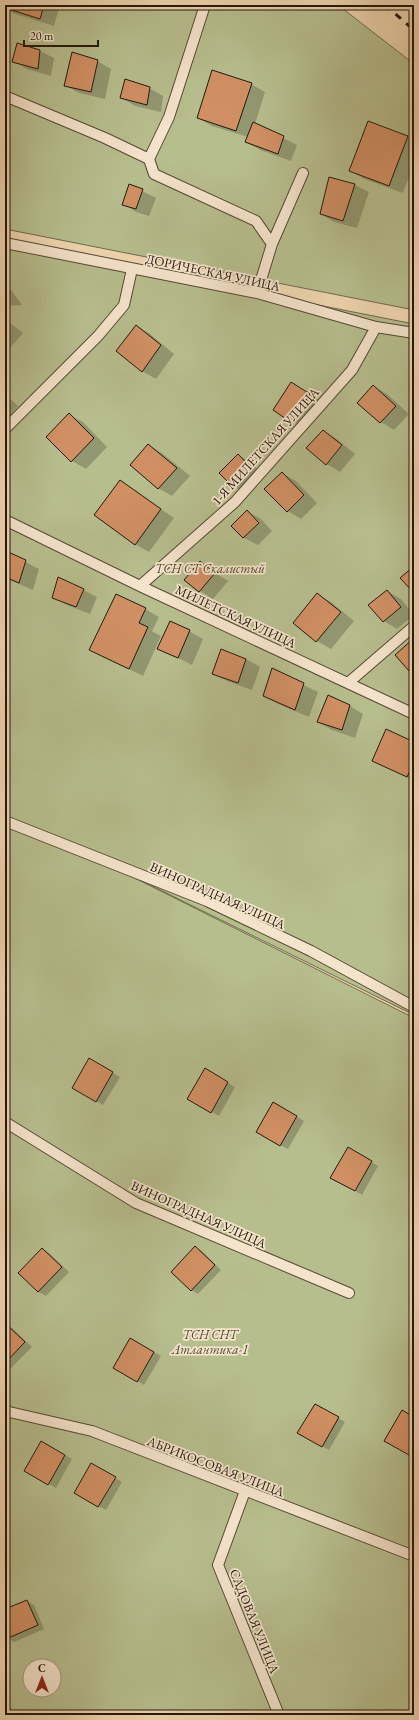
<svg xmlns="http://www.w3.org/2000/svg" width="419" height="1720" font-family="'EB Garamond',serif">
	<rect width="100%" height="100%" fill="#f0d6b1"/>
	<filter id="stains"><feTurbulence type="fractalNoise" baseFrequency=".005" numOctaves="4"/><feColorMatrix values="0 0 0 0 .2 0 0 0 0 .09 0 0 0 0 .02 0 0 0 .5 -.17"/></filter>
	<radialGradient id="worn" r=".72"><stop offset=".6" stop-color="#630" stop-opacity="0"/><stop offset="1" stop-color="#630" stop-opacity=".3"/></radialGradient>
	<path fill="#b7be8e" stroke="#6c6b4d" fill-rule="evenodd" d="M5,5H338L414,64V310L5,229Z
		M5,243L414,324V1015L81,851L414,1018V1715H5ZM30,1666H54V1690H30Z"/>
	<path fill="#0003" d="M5,5H60L54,26L15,14L5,8Z
		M40,51L54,58L51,76L27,69L13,61Z
		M97,61L111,69L105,99L79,93L65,85Z
		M251,84L265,92L255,124L297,145L291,161L260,150L246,142L248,137L212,126L198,118Z
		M149,88L163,96L161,112L135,106L122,98Z
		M369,122L414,140V164L403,193L364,179L351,171Z
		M5,134L8,136L5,151Z
		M329,178L355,185L369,192L357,228L334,222L321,214Z
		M130,185L156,198L149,216L136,212L123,204Z
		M5,282L22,305L5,306Z
		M5,319L23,333L5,354Z
		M136,326L150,334L174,354L156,379L142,371Z
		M291,384L323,402L307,430L274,410Z
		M373,386L387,394L409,414L394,430L381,422L358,403Z
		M5,394L18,406L5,421Z
		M69,415L83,422L107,447L86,469L72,461L47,437Z
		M324,431L337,439L355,454L340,472L327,464Z
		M148,445L162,453L190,476L172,496L158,488Z
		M238,455L252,463L264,477L247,494L233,486L220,473Z
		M282,473L296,481L317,503L301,519L288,511Z
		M120,481L174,518L149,552L135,544Z
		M247,511L261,519L272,531L258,545L244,538L232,526Z
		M6,552L39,569L33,590L5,578Z
		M200,563L228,581L213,599L200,591L186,580Z
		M83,590L97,597L90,614L67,605L53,597Z
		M387,591L401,599L414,615L397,629L384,621Z
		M317,594L331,602L354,621L331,649L317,641L294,623Z
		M145,609L159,617L152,631L161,636L143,676L90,650Z
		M189,631L203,639L192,665L158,648Z
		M414,640V673L410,670L397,655Z
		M221,650L246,659L260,667L252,690L227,681L213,674Z
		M273,670L318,692L309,717L278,704L264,696Z
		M350,706L363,714L355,738L332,730L318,722Z
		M414,743V781L373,760Z
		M89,1060L120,1077L103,1105L73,1088Z
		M205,1070L235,1087L219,1116L188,1098Z
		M274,1103L304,1121L288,1149L257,1132Z
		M348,1149L378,1166L362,1195L332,1177Z
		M195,1247L202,1251L221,1270L198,1294L191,1290Z
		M42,1249L49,1253L69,1272L46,1296L39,1292L19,1273Z
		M5,1324L12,1328L32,1347L9,1370L5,1368Z
		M130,1339L161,1356L144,1385L114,1368Z
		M315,1405L345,1422L329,1450L299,1433Z
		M414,1419V1457L386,1440Z
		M42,1442L72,1459L56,1488L25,1471Z
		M92,1464L122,1482L106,1510L76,1493Z
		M27,1601L34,1605L44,1629L14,1642L7,1638L5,1634V1610Z"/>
	<path fill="#d09064" stroke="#22180c" d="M5,5H44L40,19L5,8Z
		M17,43L40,50L38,69L12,62Z
		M72,52L98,60L91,92L64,86Z
		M212,70L252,83L236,131L197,118Z
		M125,79L150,87L147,105L120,98Z
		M368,121L408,136L389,186L349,171Z
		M253,122L284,136L278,154L245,142Z
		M329,177L355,184L343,221L320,214Z
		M129,184L143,189L136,209L122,205Z
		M136,325L161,345L142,372L116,351Z
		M291,382L310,394L292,423L273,410Z
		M373,385L396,406L380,423L357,403Z
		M69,413L94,438L71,462L46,437Z
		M323,430L342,445L326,465L306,448Z
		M148,444L177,468L158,489L130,465Z
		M238,454L251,468L233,487L219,473Z
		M282,472L304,495L287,512L264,489Z
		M120,480L161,509L135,545L94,515Z
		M247,510L259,523L243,538L231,526Z
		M6,551L26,560L19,583L5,577Z
		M200,561L215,573L199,592L184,580Z
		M414,566V593L400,578Z
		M58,577L84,589L76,607L52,598Z
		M387,590L401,607L383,622L368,605Z
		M317,593L341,612L316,642L293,623Z
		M116,594L146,608L139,623L148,627L129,669L89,650Z
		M170,621L190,630L178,658L157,649Z
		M414,638V667L409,671L395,655Z
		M221,649L246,659L238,683L212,674Z
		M272,668L304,683L295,710L263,696Z
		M328,695L350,705L342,730L317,722Z
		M386,729L414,742V762L407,777L372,761Z
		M89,1058L113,1072L96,1102L72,1088Z
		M205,1068L228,1082L211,1113L187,1099Z
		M273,1102L297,1116L280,1146L256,1132Z
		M348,1147L372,1161L355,1191L330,1178Z
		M195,1246L215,1265L191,1291L171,1272Z
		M42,1248L62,1267L38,1292L18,1273Z
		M5,1323L25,1342L5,1363Z
		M130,1338L154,1352L137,1382L113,1368Z
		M315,1404L339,1417L322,1447L297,1433Z
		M402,1410L414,1417V1445L409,1455L384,1441Z
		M41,1441L65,1455L48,1485L24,1471Z
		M91,1463L116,1477L98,1507L74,1493Z
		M27,1600L38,1625L6,1639L5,1609Z"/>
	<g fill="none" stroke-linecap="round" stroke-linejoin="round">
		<defs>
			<path id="lane" d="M5,96L105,138L149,159L154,174L256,221L272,244L257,293
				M149,159L169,117L205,5
				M5,243L257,293L376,327L414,333
				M272,244L303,173
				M5,429L98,336L124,305L132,269
				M5,520L140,586L414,714
				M140,586L235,502L352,370L376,327
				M348,683L414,626
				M5,821L207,901L311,951L414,1007
				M5,1122L136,1203L349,1293
				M5,1411L92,1431L414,1556
				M245,1491L218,1565L279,1715
				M5,1711L7,1715"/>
		</defs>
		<use href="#lane" stroke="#564835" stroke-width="12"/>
		<use href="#lane" stroke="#f5e4cc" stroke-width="10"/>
		<path stroke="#22180c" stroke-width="3" stroke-dasharray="7 7" stroke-linecap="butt" d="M385,5L414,30"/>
	</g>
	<g text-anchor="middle" stroke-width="3.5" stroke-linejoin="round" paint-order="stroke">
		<g font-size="13" fill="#22180c" stroke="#f5e4cc">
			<text transform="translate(213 272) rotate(12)" y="5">ДОРИЧЕСКАЯ УЛИЦА</text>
			<text transform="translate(265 446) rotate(-48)" y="5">1-Я МИЛЕТСКАЯ УЛИЦА</text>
			<text transform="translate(236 616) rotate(25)" y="5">МИЛЕТСКАЯ УЛИЦА</text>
			<text transform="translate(218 895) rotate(24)" y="5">ВИНОГРАДНАЯ УЛИЦА</text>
			<text transform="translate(199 1214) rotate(24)" y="5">ВИНОГРАДНАЯ УЛИЦА</text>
			<text transform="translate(216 1466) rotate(21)" y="5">АБРИКОСОВАЯ УЛИЦА</text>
			<text transform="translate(255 1621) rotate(68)" y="5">САДОВАЯ УЛИЦА</text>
		</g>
		<g font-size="13" font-style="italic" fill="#4f4a33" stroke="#f5e4cc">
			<text x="210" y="573">ТСН СТ Скалистый</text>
			<text x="210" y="1339">ТСН СНТ<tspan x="210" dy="15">Атлантика-1</tspan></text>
		</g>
	</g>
	<rect width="419" height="1720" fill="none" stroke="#f0d6b1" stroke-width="20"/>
	<rect x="6" y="6" width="407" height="1708" fill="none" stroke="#22180c" stroke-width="2"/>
	<rect x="10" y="10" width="399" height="1700" fill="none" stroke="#22180c"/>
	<g transform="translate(42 1678)"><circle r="19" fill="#f5e4cc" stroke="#a1927f"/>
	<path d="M0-3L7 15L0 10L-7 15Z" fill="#8f2418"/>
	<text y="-6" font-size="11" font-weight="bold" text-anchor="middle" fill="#22180c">С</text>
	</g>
	<path d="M24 40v6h74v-6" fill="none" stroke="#22180c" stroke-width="2"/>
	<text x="30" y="40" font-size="12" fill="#22180c" stroke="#f5e4cc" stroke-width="3" paint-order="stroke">20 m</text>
	<rect width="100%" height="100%" filter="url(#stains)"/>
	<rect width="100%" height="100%" fill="url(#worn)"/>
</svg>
